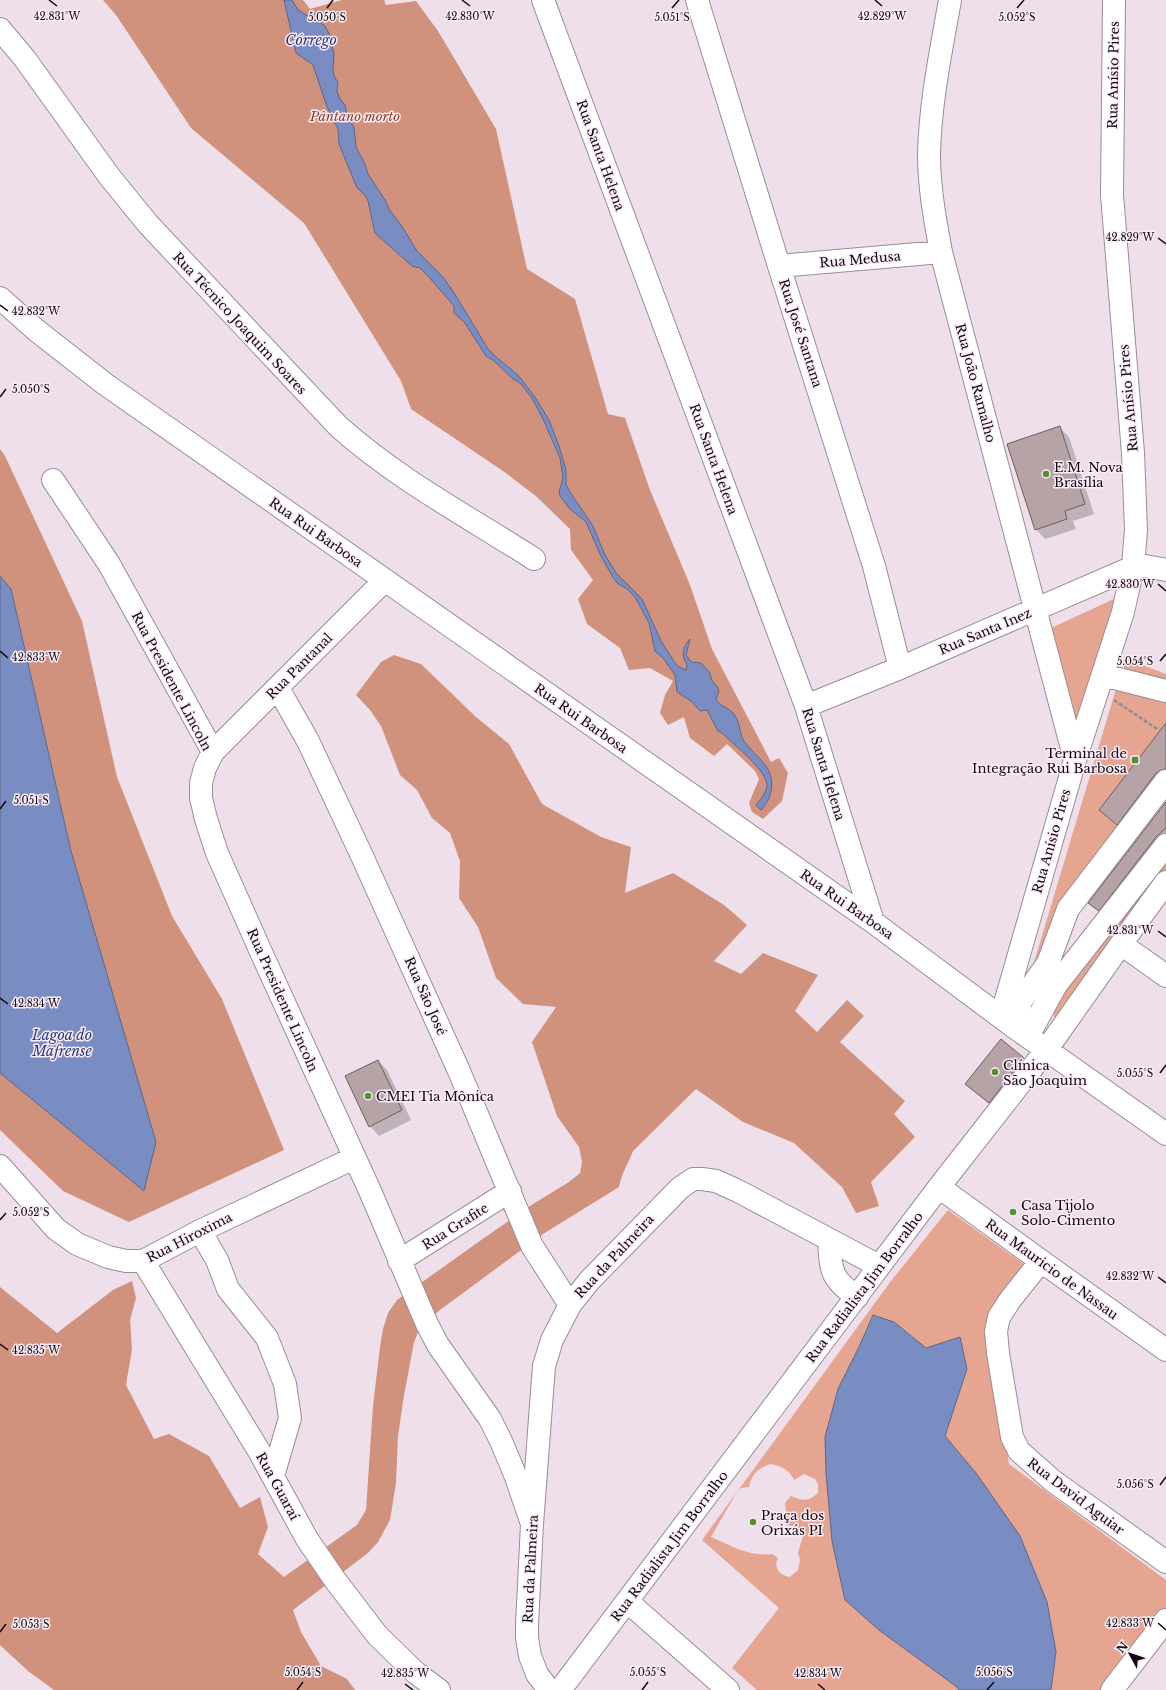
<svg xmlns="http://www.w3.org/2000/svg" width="1166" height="1690" font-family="'Libre Baskerville',serif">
	<rect width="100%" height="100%" fill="#eedfea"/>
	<path fill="#e5a590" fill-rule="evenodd" d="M1118,597L1076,727L1049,629Z
		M1124,658L1166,674V687L1128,675L1124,667Z
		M1116,689L1166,702V723L1099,810L1118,826L1037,968L1029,979Z
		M1166,857V879L1054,1023V1013L1058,999Z
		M948,1210L1028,1267L989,1320L1009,1464L1166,1580V1611L1107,1690H1051L1056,1652L976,1473L945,1436L967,1369L960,1338L926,1348L894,1322L872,1316L859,1347L826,1473L832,1541L845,1600L879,1630L958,1687L959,1690H757L732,1668L779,1608L702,1540L891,1281ZM770,1464C781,1466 789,1469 794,1480L804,1474L815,1479L818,1484V1493C808,1502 803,1501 791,1496L785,1503L787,1520L785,1524L794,1527L803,1536L798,1553L800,1560L798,1570L790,1577C780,1575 773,1569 778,1558L772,1554C749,1557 732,1546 711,1537L737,1492L741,1488L749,1487C752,1474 757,1469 770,1464Z"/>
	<path fill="#d1927d" d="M103,0H303L310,9L342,0H384L386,5L416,1L438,31L496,129L527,269L575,299L608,414L625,418L650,490L690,585L712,649L771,762L779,758L788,773L782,801L763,819L752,812L749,803L759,779L755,771L727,744L714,756L690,738L684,717L668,725L660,713L665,695L673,681L650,668L629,670L620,648L587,624L578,599L593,580L571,550L570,529L537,497L503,471L411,409L401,381L304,223L191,128L116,15Z
		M0,449L5,456L82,621L117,777L172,916L222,999L284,1150L129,1222L63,1191L0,1130V1073L144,1191L71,851L11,589L0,576Z
		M394,655L421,664L476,717L509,744L542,804L601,837L631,847L625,893L673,873L724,905L747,925L714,961L741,974L763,953L818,975L795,1011L817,1032L847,1000L864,1016L840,1042L905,1101L894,1114L915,1137L871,1182L879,1206L856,1213L842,1187L794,1143L743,1122L696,1089L633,1151C628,1164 622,1172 619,1187L543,1234L440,1310L420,1327L414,1342L403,1401L398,1437L396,1483L390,1520L378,1542L368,1553L293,1610L301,1632L321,1666L347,1679L355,1690H54L28,1671L0,1645V1287L57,1333L113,1290L132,1281L136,1298L130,1320L132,1349L126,1385L154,1439L169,1434L209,1456L240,1508L260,1497L268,1527L258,1554L284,1577L357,1525L366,1510L373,1406L380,1347L383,1329L388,1313L397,1300L484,1238L533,1204L569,1182L580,1173L582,1162L579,1147L557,1116L532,1042L556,1007L523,1004L496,978L478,927L459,898L460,861L450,833L432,818L417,790L400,775L381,726L370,710L356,695L381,662Z"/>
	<path fill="#798dc2" stroke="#59668c" d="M284,0H292L298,10L324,25L329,33L334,54L333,72L335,78L338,82L337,91L340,99L345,105L348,118L354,127L356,147L365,164L368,174L385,200L389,209L403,228L417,251L443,277L456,296L488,349L496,357L518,375L535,397L549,420L559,446L566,470V485L570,492L593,526L604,553L616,573L642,599L661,641L677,666L686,670L687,665C681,655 682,648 690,639L686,655L691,662L701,663L710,673L712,681L716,685L719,691L716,699C720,707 728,707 733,713C740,720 739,733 744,741C750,750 757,755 763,762C776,777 774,796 761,810L756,805C760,800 766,793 767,786C768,771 733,744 722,733L718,731L707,710L700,711L691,701L677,692L675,675L663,658L655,651L649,623L635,597L627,589L617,583L612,576L600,554L586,522L569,508L560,496L559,492L563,478L560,458L543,419L532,398L521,384L512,378L494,361L486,356L465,323L454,313V306L428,276L420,268L412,266L375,233L368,201L365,195L357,188L339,144L338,129L327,107L313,65L296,53Z
		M0,576L11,589L71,851L156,1142L144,1191L0,1073Z
		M873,1315L894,1322L926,1348L960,1337L967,1369L945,1436L976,1473L1020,1536L1047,1602L1056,1652L1051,1690H959L957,1687L879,1630L845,1600L832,1541L826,1473L825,1437L838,1389L859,1347Z"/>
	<path fill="#0003" d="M1060,428L1069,437L1094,514L1073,521L1076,529L1045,539L1036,529Z
		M1166,725V772L1120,827L1100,810Z
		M1166,803V835L1102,913L1092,905Z
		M1023,1059L1033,1069L999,1112L966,1084Z
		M378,1061L387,1070L411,1120L379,1136L370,1126Z"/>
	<path fill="#b5a3a6" stroke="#6d5d60" d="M1060,426L1085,504L1065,511L1067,519L1035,530L1007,444Z
		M1166,723V769L1161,770L1156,773L1117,825L1099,810Z
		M1166,802V828L1156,837L1099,911L1088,903Z
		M1001,1039L1024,1058L989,1103L965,1084Z
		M378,1060L402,1110L369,1127L345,1076Z"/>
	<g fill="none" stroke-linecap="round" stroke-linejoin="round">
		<defs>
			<path id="minor" d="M543,0L806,706L873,922
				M697,0L779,266L874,566L900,668
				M950,0C941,51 930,103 929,155C929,187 935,220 941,252L1075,760
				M0,29L25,59L109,176L148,224L338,426C397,479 467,516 534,559
				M779,266L941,252
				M0,298L36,330L105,384L873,922L1014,1027L1166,1134
				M53,480L109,564L213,752
				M385,580L213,752L205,768L201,783V798L206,819L217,853L261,952L370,1191L427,1324L438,1345L490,1419L501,1441L516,1477L532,1524
				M1103,675L1166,691
				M278,688L308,741L362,856L459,1071L532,1246L570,1305
				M806,706L900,668L1133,567L1140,565L1166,570
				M1121,944L1166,976
				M1001,1017L1075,760L1123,612L1133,567L1136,530L1133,453L1112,195L1114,0
				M1014,1027L1021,1001L1048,963L1068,909L1166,781
				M1028,1036L1056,985L1166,845
				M0,1166L56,1229L77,1244L108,1257L126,1261H143L200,1231L354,1158
				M939,1187L1041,1261L1166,1350
				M200,1231L217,1260L228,1289L267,1338L285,1384L290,1418L273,1476
				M829,1240C831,1271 830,1278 857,1297
				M143,1261L259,1451L307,1539L335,1580L377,1635L416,1673L439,1690
				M399,1261L510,1191
				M1041,1261L1010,1300L999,1317L996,1331L998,1353L1012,1437L1019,1451L1053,1481L1166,1562
				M628,1602L728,1690
				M549,1690L537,1674L530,1656L527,1638V1625L532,1524L544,1366L552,1340L570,1305L589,1281L680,1188L693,1179H702L716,1181L738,1191L879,1266
				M560,1690L939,1187L1047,1049L1121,944L1166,882
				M1112,1690L1166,1620"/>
		</defs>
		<use href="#minor" stroke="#9a8d97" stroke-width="24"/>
		<path stroke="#958a93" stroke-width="2.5" stroke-dasharray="4 2" stroke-linecap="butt" d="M1114,700L1160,731"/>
		<use href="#minor" stroke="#fff" stroke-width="22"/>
	</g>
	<path fill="none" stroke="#0f0a0e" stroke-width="1.5" d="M49,0L57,6M462,0L470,6M875,0L882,6M327,8L333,0M672,8L679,0M1017,8L1024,0M1158,238L1166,244M0,305L8,311M0,397L6,389M1158,584L1166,591M0,651L8,658M1160,661L1166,654M0,809L6,801M1158,931L1166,937M0,998L8,1004M1160,1073L1166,1065M0,1220L6,1213M1158,1277L1166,1283M0,1344L8,1350M1160,1485L1166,1477M1158,1623L1166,1630M0,1632L6,1624M405,1684L413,1690M818,1684L825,1690M297,1690L303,1682M642,1690L648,1682M987,1690L994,1682"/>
	<g fill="#529030" stroke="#fbecf8" stroke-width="1.5">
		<circle cx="1046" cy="474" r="4"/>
		<rect x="1131" y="756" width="8" height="8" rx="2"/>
		<circle cx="995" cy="1072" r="4"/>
		<circle cx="368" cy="1096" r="4"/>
		<circle cx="1013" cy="1212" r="4"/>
		<circle cx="753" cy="1522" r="4"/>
	</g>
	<g text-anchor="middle" stroke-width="3" stroke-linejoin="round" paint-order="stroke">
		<g font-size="13" fill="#0f0a0e" stroke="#fbecf8">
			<text transform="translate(1113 75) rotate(-89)" y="5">Rua Anísio Pires</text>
			<text transform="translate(601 155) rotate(70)" y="5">Rua Santa Helena</text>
			<text transform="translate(860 259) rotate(-5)" y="5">Rua Medusa</text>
			<text transform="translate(240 323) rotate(47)" y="5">Rua Técnico Joaquim Soares</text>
			<text transform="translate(801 333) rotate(72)" y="5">Rua José Santana</text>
			<text transform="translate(976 383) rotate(75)" y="5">Rua João Ramalho</text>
			<text transform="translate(1128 398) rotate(-95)" y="5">Rua Anísio Pires</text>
			<text transform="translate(714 459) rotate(70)" y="5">Rua Santa Helena</text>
			<text transform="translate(316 532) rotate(35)" y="5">Rua Rui Barbosa</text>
			<text transform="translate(985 631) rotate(-23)" y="5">Rua Santa Inez</text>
			<text transform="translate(299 666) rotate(-45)" y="5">Rua Pantanal</text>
			<text transform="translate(172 681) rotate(62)" y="5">Rua Presidente Lincoln</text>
			<text transform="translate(581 718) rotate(35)" y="5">Rua Rui Barbosa</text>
			<text transform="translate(824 764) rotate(73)" y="5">Rua Santa Helena</text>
			<text transform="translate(1051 841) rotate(-74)" y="5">Rua Anísio Pires</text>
			<text transform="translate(847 904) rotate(35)" y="5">Rua Rui Barbosa</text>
			<text transform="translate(426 996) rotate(66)" y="5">Rua São José</text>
			<text transform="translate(283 1000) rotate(66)" y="5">Rua Presidente Lincoln</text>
			<text transform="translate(455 1226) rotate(-32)" y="5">Rua Grafite</text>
			<text transform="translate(189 1237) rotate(-27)" y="5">Rua Hiroxima</text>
			<text transform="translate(614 1256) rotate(-47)" y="5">Rua da Palmeira</text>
			<text transform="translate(1052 1269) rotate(36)" y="5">Rua Mauricio de Nassau</text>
			<text transform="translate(864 1287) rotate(-53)" y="5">Rua Radialista Jim Borralho</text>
			<text transform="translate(278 1486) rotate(61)" y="5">Rua Guaraí</text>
			<text transform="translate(1076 1496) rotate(37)" y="5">Rua David Aguiar</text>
			<text transform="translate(669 1546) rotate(-53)" y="5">Rua Radialista Jim Borralho</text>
			<text transform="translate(530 1569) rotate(-87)" y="5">Rua da Palmeira</text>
		</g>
		<g font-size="13" font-style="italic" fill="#893b22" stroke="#fbecf8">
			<text x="355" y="121">Pântano morto</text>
		</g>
		<g font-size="13" fill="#0f0a0e" stroke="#fbecf8" text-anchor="start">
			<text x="1054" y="472">E.M. Nova<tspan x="1054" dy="15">Brasília</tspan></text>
			<text x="1127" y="758" text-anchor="end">Terminal de<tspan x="1127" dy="15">Integração Rui Barbosa</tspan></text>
			<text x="1003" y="1070">Clínica<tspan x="1003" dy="15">São Joaquim</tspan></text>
			<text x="376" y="1101">CMEI Tia Mônica</text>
			<text x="1021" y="1210">Casa Tijolo<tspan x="1021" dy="15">Solo-Cimento</tspan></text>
			<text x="761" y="1520">Praça dos<tspan x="761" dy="15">Orixás PI</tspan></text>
		</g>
		<g font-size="14" font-style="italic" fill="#273b7c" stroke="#fbecf8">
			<text x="311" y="45">Córrego</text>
			<text x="62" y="1040">Lagoa do<tspan x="62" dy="16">Mafrense</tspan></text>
		</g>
	</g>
	<g font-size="10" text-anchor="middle" fill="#0f0a0e" stroke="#fbecf8" stroke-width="3" stroke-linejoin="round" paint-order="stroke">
		<text x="882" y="20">42.829°W</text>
		<text x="57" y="20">42.831°W</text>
		<text x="470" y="20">42.830°W</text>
		<text x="327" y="21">5.050°S</text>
		<text x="672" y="21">5.051°S</text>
		<text x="1017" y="21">5.052°S</text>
		<text x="1130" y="241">42.829°W</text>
		<text x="36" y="315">42.832°W</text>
		<text x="31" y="393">5.050°S</text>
		<text x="1130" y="588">42.830°W</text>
		<text x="36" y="661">42.833°W</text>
		<text x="1135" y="665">5.054°S</text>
		<text x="31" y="804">5.051°S</text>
		<text x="1130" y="934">42.831°W</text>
		<text x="36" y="1007">42.834°W</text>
		<text x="1135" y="1077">5.055°S</text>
		<text x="31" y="1216">5.052°S</text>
		<text x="1130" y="1280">42.832°W</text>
		<text x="36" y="1354">42.835°W</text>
		<text x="1135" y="1488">5.056°S</text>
		<text x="1130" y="1627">42.833°W</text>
		<text x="31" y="1628">5.053°S</text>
		<text x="303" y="1676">5.054°S</text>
		<text x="648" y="1676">5.055°S</text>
		<text x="994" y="1676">5.056°S</text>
		<text x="405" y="1677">42.835°W</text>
		<text x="818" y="1677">42.834°W</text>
	</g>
	<g transform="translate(1130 1654) rotate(310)" stroke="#fbecf8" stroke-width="3" paint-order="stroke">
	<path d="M0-3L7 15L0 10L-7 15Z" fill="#0f0a0e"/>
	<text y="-6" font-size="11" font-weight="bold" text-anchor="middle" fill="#0f0a0e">N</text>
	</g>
</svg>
